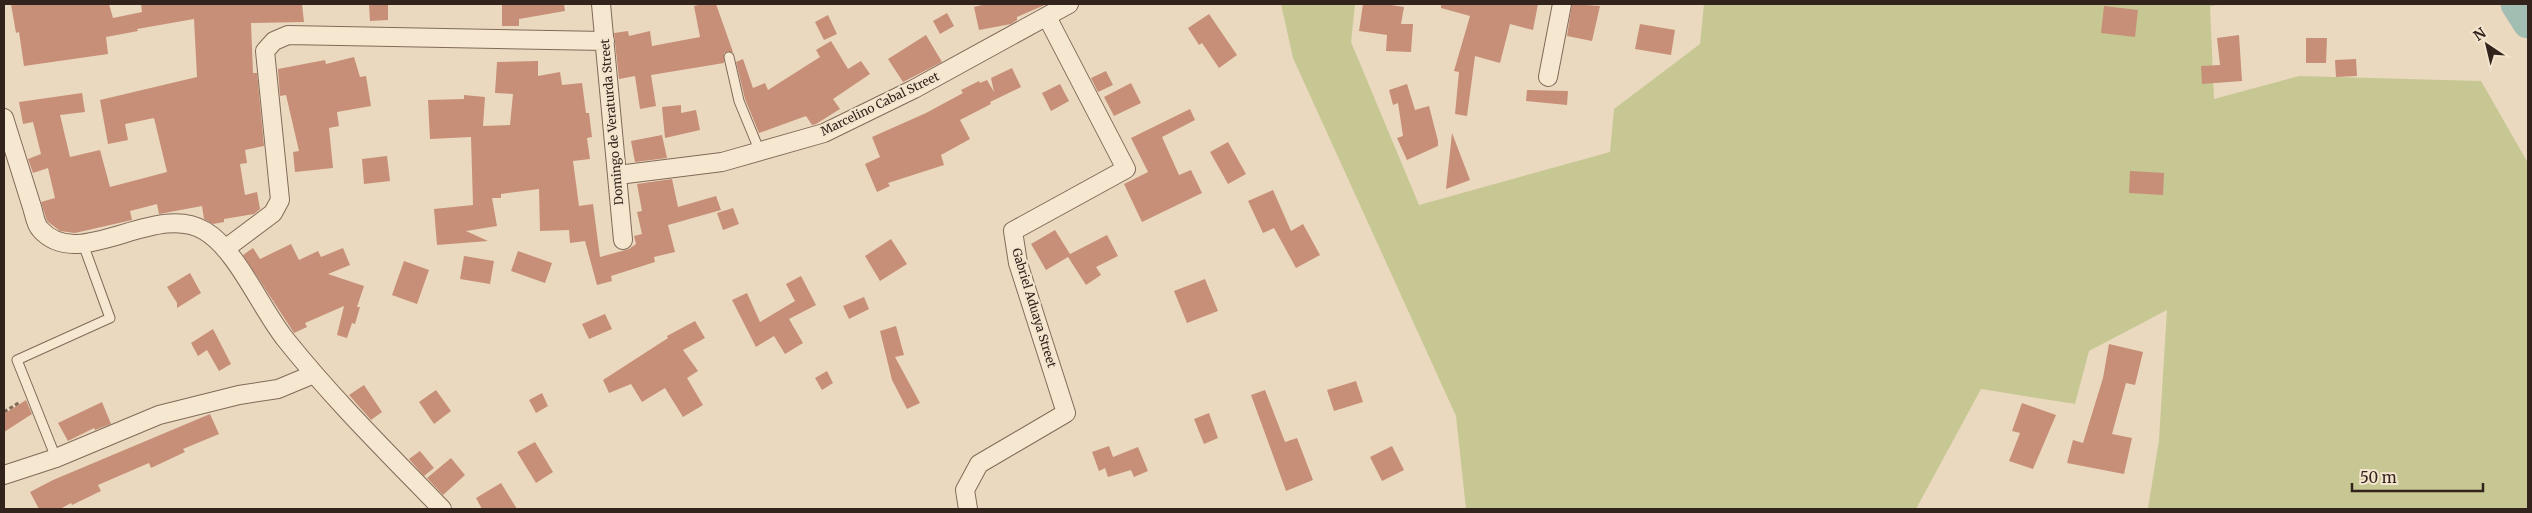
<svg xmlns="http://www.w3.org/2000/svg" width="2532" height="513" font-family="Merriweather,serif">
	<rect width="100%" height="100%" fill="#ead9bf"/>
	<path fill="#c7c794" d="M1281,4H1355L1351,42L1419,205L1610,152L1614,109L1700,44L1704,4H2223L2210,6L2214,99L2299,76L2481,81L2528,163V509L2148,508L2159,440L2167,310L2089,351L2075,404L1981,389L1916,509H1466L1456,416L1293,58Z"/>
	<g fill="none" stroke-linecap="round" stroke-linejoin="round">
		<path stroke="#a2bdb2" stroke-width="31" d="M2516,4L2528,23"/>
	</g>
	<path fill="#c78f77" d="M11,4H109L113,18L142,12L141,4H302L304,22L251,23L253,73H257L264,146L245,150L247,163L240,164L245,195L257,192L260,209L254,214L224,219V222L213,224L204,219L202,206L159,214L157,204L130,211L132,220L75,233L60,231L47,221L41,202L55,198L48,168L33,173L28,159L41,154L33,122L23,124L19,102L82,93L85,112L60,115L70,157L100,150L110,187L167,172L154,118L125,124L128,140L108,144L100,100L197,77L194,19L137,29L138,31L106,37L108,54L24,66L19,32L16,33Z
		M369,4H388V20L370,21Z
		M502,4H564L565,11L519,19V26H502Z
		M703,4H716L733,52L724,53V63L651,75L656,106L640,109L635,76L619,79L614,33L628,31L629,36L650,31L652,46L700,37L694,6Z
		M986,4H1047L1017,17V20L1011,24L979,30L974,7Z
		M1363,4H1384L1404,7L1401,24H1413L1411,52L1386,51L1387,35L1359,31Z
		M1441,4H1538L1533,30L1510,24L1500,63L1475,56L1467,116L1455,114L1459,72L1454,71L1470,16L1441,8Z
		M1572,4L1600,6L1592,41L1567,36Z
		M2104,6L2138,10L2135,37L2101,33Z
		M947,13L954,26L940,34L933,21Z
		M1209,14L1237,55L1219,68L1202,43L1199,45L1188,28Z
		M828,15L837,34L824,40L815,22Z
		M1640,24L1675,30L1671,55L1635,49Z
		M926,35L942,62L903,82L888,59Z
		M2239,35L2242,81L2202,84L2201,66L2220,65L2217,38Z
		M2306,38H2327L2326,63H2306Z
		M831,41L848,69L861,61L870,74L833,99L840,109L816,124L812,125L806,116L759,133L745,99L736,62L743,59L753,88L765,83L768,90L820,57L816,50Z
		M354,57L360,77L366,76L371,106L337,112L339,126L329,128L333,168L295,172L293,152L299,151L286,95L280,96L278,69L325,60L326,64Z
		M2356,59L2357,76L2336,77L2335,60Z
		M538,61V76L560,72L562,85L582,83L586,113H589L592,137L587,138L590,159L573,161L579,206L593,204L600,257L629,249L636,244L634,236L642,234L637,212L642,211L637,184L672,179L678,207L716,196L721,210L668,225L675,252L654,257L655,262L611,276L612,281L597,285L585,241L570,243L569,230L540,231L539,189L501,194V198H492L497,226L466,231L488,241L437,245L434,209L473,205L471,137L430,139L428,100L464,99V95L485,97L483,126L510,125L513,94L495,93L497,62Z
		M1012,68L1021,87L990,102L991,104L960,120L970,139L941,155L944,165L888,183L890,186L877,192L865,164L880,157L872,137L926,113L963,93L961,90L979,81L980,83L987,80L994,92L991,78Z
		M1106,71L1113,85L1098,92L1091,78Z
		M1131,83L1141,103L1114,116L1104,97Z
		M1060,84L1069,101L1051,111L1042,93Z
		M1407,84L1415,110L1429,106L1438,141V146L1407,160L1397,138L1403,136L1398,103L1393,105L1389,90Z
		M1527,90L1568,91L1567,105L1526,101Z
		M681,105V113L696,110L700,130L665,138L662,107Z
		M1190,109L1195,120L1162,137L1179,175L1191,170L1202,193L1142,222L1124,184L1148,172L1131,138Z
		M1452,133L1470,180L1446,189Z
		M662,135L667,158L635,162L631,141Z
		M1228,142L1246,174L1228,184L1210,152Z
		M387,156L390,181L364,184L362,159Z
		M2130,171L2164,173L2163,195L2129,193Z
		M1273,190L1291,231L1303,224L1320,255L1296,268L1274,228L1263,233L1248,201Z
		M733,208L739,224L723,230L717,213Z
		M1055,230L1070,254L1107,235L1118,256L1096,267L1101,275L1086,285L1068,257L1046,270L1031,244Z
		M891,239L907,264L880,281L865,256Z
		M291,244L299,260L318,251L321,257L343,248L350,265L328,274L364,286L357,307H360L355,324L352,323L347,338L337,335L344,306L305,323L307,327L294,333L243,255L253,248L260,259Z
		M518,251L552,263L545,283L511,271Z
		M464,256L494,261L490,284L460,279Z
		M404,261L429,270L417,304L392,295Z
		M190,273L201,293L177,308V303L167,287Z
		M801,276L816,305L789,319L803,343L785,354L774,336L756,347L732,300L747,293L760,322L795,301L786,284Z
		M1205,279L1218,311L1187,323L1174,291Z
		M864,297L869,309L849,319L843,306Z
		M605,314L612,329L589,339L582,324Z
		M695,321L705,338L683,350L698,371L687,378L703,405L683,417L665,388L642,402L631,384L609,393L603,380L668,338L667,336Z
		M896,326L904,355L895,357L920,403L907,409L892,380L880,331Z
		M213,329L231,364L219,371L207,350L198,356L191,343Z
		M2109,344L2143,352L2135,385L2126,383L2112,434L2132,438L2124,474L2067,463L2073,440L2083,443L2103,378Z
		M827,371L833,383L822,390L815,378Z
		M1356,381L1363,402L1334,411L1327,390Z
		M364,385L382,412L371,420L349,395Z
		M436,390L451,411L434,424L419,402Z
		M1265,390L1285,442L1297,438L1313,480L1286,491L1251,395Z
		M542,393L548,406L536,413L529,400Z
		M26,400L32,414L4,432V414Z
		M102,402L111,424L95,430L94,428L68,441L58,423Z
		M2022,403L2056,415L2033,469L2009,461L2020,433L2012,431Z
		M1209,413L1218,438L1204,444L1194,419Z
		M210,414L219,434L183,449L185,452L151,468L149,463L98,485L101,491L72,505L71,503L60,509H39L30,492L53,480Z
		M535,442L553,472L536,483L517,452Z
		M1109,446L1113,457L1138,447L1148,471L1134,477L1131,470L1108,477L1105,468L1099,471L1092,452Z
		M1392,446L1404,470L1382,481L1370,457Z
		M420,451L434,468L424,476L409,459Z
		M451,458L465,475L443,495L427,478Z
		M501,483L517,509H482L476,498Z"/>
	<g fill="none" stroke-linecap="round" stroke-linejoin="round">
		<defs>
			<path id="service" d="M729,57L739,101L760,152
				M56,458L17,360L110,318L83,244"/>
			<path id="minor" d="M601,4L623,240
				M1548,77L1562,4
				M4,118C13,147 22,175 31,204C34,212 35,224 40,229C79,274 155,200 205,231C237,250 261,309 286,340C334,400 389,454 442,509
				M618,175L722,162L824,133L914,89L1069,4
				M225,249L273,213L280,200L265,51L274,41L288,35L605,41
				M4,475L56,458L159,415L239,395L278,389L314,374
				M968,509L965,490L979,464L1066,413L1018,263L1013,231L1126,169L1047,17"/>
		</defs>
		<use href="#service" stroke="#826a59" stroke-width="11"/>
		<use href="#minor" stroke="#826a59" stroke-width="20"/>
		<path stroke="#826a59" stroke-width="3" stroke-dasharray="4 2.5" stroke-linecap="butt" d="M4,412L20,402"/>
		<use href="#service" stroke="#f6e7d1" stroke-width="9"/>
		<use href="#minor" stroke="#f6e7d1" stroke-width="18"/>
	</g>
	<g text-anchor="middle" stroke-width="4.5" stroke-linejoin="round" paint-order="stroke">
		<g font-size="12" fill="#32241c" stroke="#f3e4ce">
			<text transform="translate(880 104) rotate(-26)" y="4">Marcelino Cabal Street</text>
			<text transform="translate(612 122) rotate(-95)" y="4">Domingo de Veraturda Street</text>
			<text transform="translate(1034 308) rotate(73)" y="4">Gabriel Aduaya Street</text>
		</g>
	</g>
	<rect width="2532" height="513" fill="none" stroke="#32241c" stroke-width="10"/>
	<g transform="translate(2487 45) rotate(325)" stroke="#f3e4ce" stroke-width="4" paint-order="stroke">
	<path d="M0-4L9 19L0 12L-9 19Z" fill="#32241c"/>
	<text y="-8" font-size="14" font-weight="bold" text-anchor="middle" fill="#32241c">N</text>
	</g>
	<path d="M2352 483v8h131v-8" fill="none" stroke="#32241c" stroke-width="2.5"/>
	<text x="2360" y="483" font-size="15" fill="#32241c" stroke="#f3e4ce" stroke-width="4" paint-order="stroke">50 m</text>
</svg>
